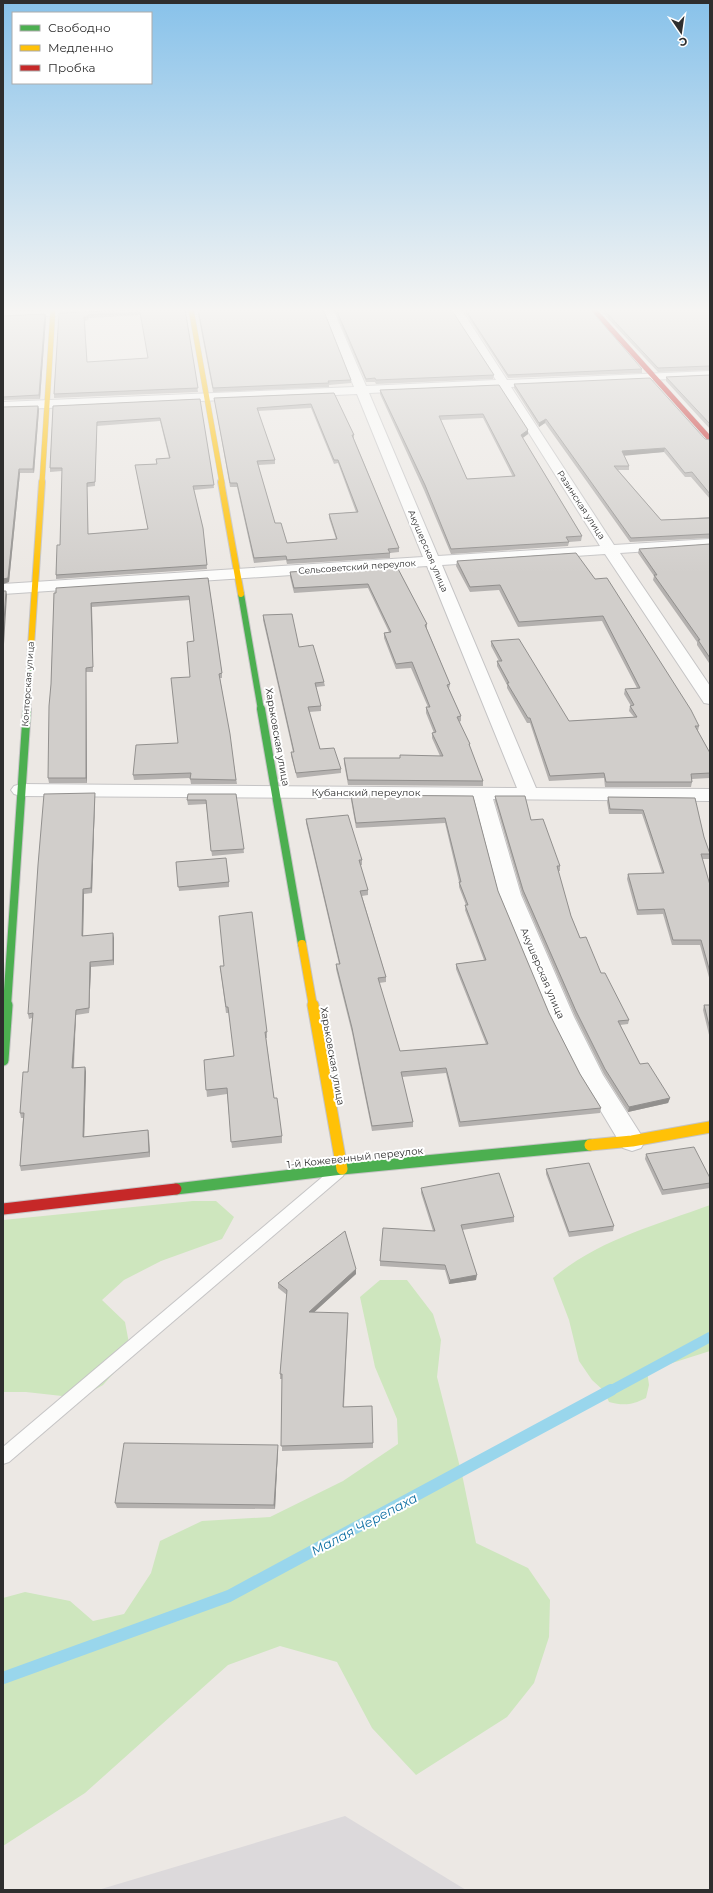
<svg xmlns="http://www.w3.org/2000/svg" width="713" height="1893" font-family="Montserrat,sans-serif">
	<rect width="100%" height="100%" fill="#ece8e4"/>
	<path fill="#dcd9db" d="M345,1816L466,1890H98Z"/>
	<path fill="#cee6be" d="M193,1201H216L234,1217L222,1239L161,1261L124,1280L102,1300L125,1322L131,1354L103,1385L80,1398L26,1392H3V1220Z
		M710,1205V1351L647,1371L649,1385L646,1398C632,1405 624,1406 609,1402L604,1391L592,1380L579,1361L569,1320L553,1278C598,1240 656,1225 710,1205Z
		M380,1280H407L433,1314L441,1340L437,1377L463,1479L476,1543L528,1568L550,1600L549,1637L534,1683L507,1717L416,1775L372,1728L337,1662L280,1646L228,1665L85,1793L3,1846V1598L25,1592L70,1601L93,1621L124,1614L151,1573L160,1541L202,1521L270,1517L343,1481L398,1444L397,1419L375,1367L360,1297Z"/>
	<g fill="none" stroke-linecap="round" stroke-linejoin="round">
		<path stroke="#99d6ec" stroke-width="10" d="M610,1391L710,1337"/>
		<path stroke="#99d6ec" stroke-width="12" d="M3,1678L229,1596L611,1390"/>
		<defs>
			<path id="lane" d="M338,1167L343,1168L345,1172L343,1176L9,1462L3,1464V1447L333,1168Z"/>
			<path id="street" d="M74,309H138L133,312L3,318V312Z
				M323,309H333L366,386L496,380L451,309H461L507,380L710,371V377L511,387L614,545L710,539V547L620,553L710,686V704L704,703L605,554L442,565L536,788L710,789V801L493,799L521,895L574,1017L603,1075L645,1141L641,1148L632,1151L623,1148L581,1078L550,1017L499,895L474,799L21,796L14,794L11,790L14,786L21,784L517,788L427,566L3,594V584L423,557L357,394L3,410V402L354,387ZM500,387L600,546L438,556L369,393Z"/>
			<path id="fast-far2" d="M241,594L261,710
				M27,710L31,646"/>
			<path id="fast-far1" d="M261,709L302,944
				M7,1006L27,709"/>
			<path id="fast" d="M3,1060L7,1005
				M176,1189L342,1169L590,1145"/>
			<path id="slow-far3" d="M191,309L222,483
				M42,483L53,309"/>
			<path id="slow-far2" d="M221,482L241,594
				M31,646L42,482"/>
			<path id="slow-far1" d="M302,944L313,1006"/>
			<path id="slow" d="M313,1005L342,1169
				M590,1145L632,1141L710,1127"/>
			<path id="jam-far1" d="M593,309L710,439"/>
			<path id="jam" d="M3,1209L176,1189"/>
		</defs>
		<use href="#lane" stroke="#c5c4c5" stroke-width="2"/>
		<use href="#street" stroke="#c5c4c5" stroke-width="2"/>
		<use href="#fast-far2" stroke="#c5c4c5" stroke-width="8"/>
		<use href="#fast-far1" stroke="#c5c4c5" stroke-width="10"/>
		<use href="#fast" stroke="#c5c4c5" stroke-width="13"/>
		<use href="#slow-far3" stroke="#c5c4c5" stroke-width="6"/>
		<use href="#slow-far2" stroke="#c5c4c5" stroke-width="8"/>
		<use href="#slow-far1" stroke="#c5c4c5" stroke-width="10"/>
		<use href="#slow" stroke="#c5c4c5" stroke-width="13"/>
		<use href="#jam-far1" stroke="#c5c4c5" stroke-width="6"/>
		<use href="#jam" stroke="#c5c4c5" stroke-width="13"/>
		<use href="#lane" fill="#fcfcfb" fill-rule="evenodd"/>
		<use href="#street" fill="#fcfcfb" fill-rule="evenodd"/>
		<use href="#fast-far2" stroke="#4caf50" stroke-width="6"/>
		<use href="#fast-far1" stroke="#4caf50" stroke-width="8"/>
		<use href="#fast" stroke="#4caf50" stroke-width="11"/>
		<use href="#slow-far3" stroke="#ffc107" stroke-width="5"/>
		<use href="#slow-far2" stroke="#ffc107" stroke-width="6"/>
		<use href="#slow-far1" stroke="#ffc107" stroke-width="8"/>
		<use href="#slow" stroke="#ffc107" stroke-width="11"/>
		<use href="#jam-far1" stroke="#c62828" stroke-width="5"/>
		<use href="#jam" stroke="#c62828" stroke-width="11"/>
	</g>
	<path fill="#b4b1af" fill-rule="evenodd" d="M185,309L198,392L54,398V394L59,313L133,310ZM141,315L148,358L87,362L85,321L88,320L89,318Z
		M196,309H323L351,380V383L329,385V387L213,392L197,309Z
		M334,309H451L494,375L493,379L376,384L375,382H366Z
		M463,309H590L642,369V373L508,378Z
		M599,309H710V370L658,372Z
		M45,314L46,318L40,399L3,400V316Z
		M710,375V429L666,381V377Z
		M514,384L705,439L710,440V499L691,477H685L664,452L624,455L629,466V470H618L661,520L710,517V538L630,542L545,423L539,427L514,388Z
		M499,385L528,434L523,438L582,536L581,541L569,542L568,546L451,554L424,490L380,394V390ZM483,418L513,477L467,479L441,420Z
		M334,393L354,435V439L399,548V552L390,553V558L287,564L286,560L254,563L237,487H230L214,398ZM311,408L334,464L338,463L356,512L329,514V518L336,539L287,543L275,523L258,465L275,464V460L258,411Z
		M200,399L214,488L194,490L203,528L207,569L56,579V575L60,545L62,471L50,472V468L53,406ZM160,421L169,458L156,459L157,464L135,465L148,529L88,534L87,487L95,486L97,426Z
		M38,406L39,410L34,473H20L9,582L3,584V407Z
		M710,544V666L709,664V663L697,645V642L653,580L654,576L638,553L639,549Z
		M576,553L699,726L698,731L710,753V778L692,779V782L691,787H605L604,778L549,781L530,723H527L507,688V685L497,666V661H499L491,646V641L569,721L634,717L629,711L630,706H631L624,694L625,689L637,688L602,621L518,627L499,590L470,592L456,566L457,561Z
		M396,565L427,624V629L450,684L449,689L461,716V721L459,722L470,744V748L483,781V786L348,785L344,763V758H400L440,756L432,738V733H434L426,713V707H428L411,668L396,669L384,638V633L389,632L368,588L294,593L290,577V572Z
		M208,578L222,673V678H220L237,784H191L190,778L134,780L133,775L178,743L190,677L194,641L190,600L92,607L93,672H86L87,783H49L48,778L54,593Z
		M263,615L299,647L324,682L325,686L316,687L321,706V711L309,712L320,749L341,769V773L297,778L291,756V752H293L263,620Z
		M95,793V798L92,893L84,894L83,936L114,938V965L91,967L89,1013L76,1015L74,1068L85,1067L86,1072L84,1137L148,1130L150,1157L21,1171L20,1166L23,1118H21L20,1113L28,1072L32,1018L29,1019L28,1014Z
		M236,794L244,853L212,856L206,804L188,805L187,800Z
		M351,795L473,796L498,891L549,1013L580,1074L601,1108L600,1113L459,1127L446,1073L402,1077L413,1122V1127L372,1131L352,1033L336,969V964H339L306,823V819L362,860V865H360L368,890V895L362,896L386,977V982L379,983L400,1051L486,1044L456,969V964L484,960L465,910L466,905L459,887V882L445,823L356,828L351,800Z
		M495,796L531,820L560,866V871H558L571,916L580,938L629,1020L628,1024L620,1025L640,1064L670,1098L668,1103L628,1112L604,1074L575,1016L522,894L495,801Z
		M608,797L695,798L704,837L710,854L709,859H702L710,885V981L700,945H672L663,914L637,915L627,879L628,874L662,873L642,814H609L607,802Z
		M176,862L229,882V887L179,891Z
		M220,966L267,1032V1038H266L274,1098L282,1136V1143L232,1148L227,1094L207,1097L204,1060L234,1056L229,1013H226Z
		M704,1005H710V1039L703,1010Z
		M646,1154L710,1178V1188L662,1195L645,1159Z
		M546,1169L614,1226L613,1231L569,1237L546,1174Z
		M421,1188L514,1217V1222L462,1230L476,1280L449,1284L445,1270L380,1266V1261L433,1231L421,1193Z
		M356,1274L314,1312L348,1318L344,1407L373,1443V1448L282,1451V1379H280V1374L287,1295L278,1288V1283Z
		M278,1449L275,1509L117,1508L115,1503Z"/>
	<path fill="#92908e" d="M3,309H34L3,311Z
		M45,314L46,318L40,399L39,395Z
		M38,406L39,410L34,473L33,469Z
		M546,419L545,423L539,427V423Z
		M528,430V434L521,439V435Z
		M665,448L664,452L622,456V451Z
		M19,469L20,473L9,582L3,584V579Z
		M6,591L7,595L4,644L3,638Z
		M91,603L92,607L93,672V667Z
		M86,668V672L87,783L86,778Z
		M95,793V798L92,893L91,888Z
		M83,889L84,894L83,941L82,936Z
		M113,933L114,938V965L113,960Z
		M90,962L91,967L89,1013V1008Z
		M76,1010V1015L73,1073L72,1068Z
		M85,1067L86,1072L84,1142L83,1137Z
		M670,1098L668,1103L628,1112L629,1107Z
		M148,1130L149,1135L150,1157L149,1152Z
		M356,1269V1274L309,1317V1312Z
		M477,1275L476,1280L449,1284L450,1280Z
		M278,1445V1449L275,1509L274,1505Z"/>
	<path fill="#d1cecb" stroke="#92908e" fill-rule="evenodd" d="M135,309H185L198,388L54,394L59,313L133,310ZM140,312L148,358L87,362L84,317H88V315Z
		M198,309H323L351,380L328,381L329,383L213,388Z
		M336,309H451L494,375L376,380L375,378L366,379Z
		M465,309H590L642,369L508,375Z
		M603,309H710V366L658,368Z
		M45,314L39,395L3,397V316Z
		M710,375V424L666,377Z
		M650,378L705,439L710,440V494L692,472L685,473L665,448L622,451L629,466H614L661,520L710,518V534L631,538L546,419L539,423L514,384Z
		M499,385L528,430L521,435L582,536L566,537L569,542L451,549L425,485L380,390ZM483,414L515,476L467,479L439,416Z
		M334,393L354,435H352L399,548L388,549L390,553L287,560L286,556L254,558L237,483H230L214,398ZM311,404L334,460H338L358,512L329,514L337,539L287,543L281,523H275L257,461L275,460L257,408Z
		M200,399L214,485L193,486L203,528L207,565L56,575L57,545H60L62,468H50L53,406ZM160,418L170,458L156,459L157,464L135,465L148,529L88,534L87,483L95,482L97,422Z
		M38,406L33,469H19L8,578L3,579V407Z
		M710,544V658L698,640H700L654,575H657L639,549Z
		M576,553L595,579L607,578L691,710L699,726H695L710,753V773L691,774L692,782H606L604,773L550,776L530,718H528L507,683H509L497,661H502L491,641L519,639L569,721L637,717L630,706L634,705L625,689L640,688L603,616L519,622L500,585L470,587L457,561Z
		M396,565L427,624L425,625L450,684L447,685L461,716L457,717L470,744H469L483,781L348,780L344,758H400V755L443,756L432,733L436,732L426,707H430L412,662L396,664L384,633L391,632L368,584L294,588L290,572Z
		M208,578L222,673L219,674L230,734L236,780L190,779L191,773L133,775L136,745L178,743L171,678L190,677L187,642L194,641L189,596L91,603L93,667L86,668V778H48L49,706L51,684L54,593H56V588Z
		M3,591H6L3,638Z
		M292,614L299,647L313,645L324,682L315,683L321,706L308,707L320,749L334,748L341,769L296,773L291,752H294L263,615Z
		M95,793L91,888L83,889L82,936L113,933V960L90,962L89,1008L76,1010L72,1068L85,1067L83,1137L148,1130L149,1152L20,1166L24,1113H20L23,1072H28L33,1013L28,1014L38,865L44,794Z
		M188,794H236L244,849L211,851L206,800H187Z
		M351,795L473,796L498,891L549,1013L580,1074L601,1108L460,1122L446,1068L401,1072L413,1122L372,1126L352,1028L336,964H340L306,819L348,815L362,860H359L368,890L360,891L386,977L378,978L400,1051L488,1044L456,964L486,960L465,905H468L459,882H461L445,818L356,823Z
		M495,796H525L531,820L543,819L560,866H557L571,916L580,938L586,937L601,973H605L629,1020L618,1021L640,1064L648,1063L670,1098L629,1107L605,1069L576,1011L523,890Z
		M608,797L695,798L704,837L710,854H701L710,885V972L701,940H673L664,909L638,910L628,874L664,873L643,810L610,809Z
		M226,858L229,882L178,887L176,862Z
		M252,912L267,1032H265L274,1098H277L282,1136L231,1142L227,1088L206,1090L204,1060L234,1056L228,1007H226L220,966H224L219,916Z
		M704,1005H710V1029Z
		M694,1147L710,1178V1183L663,1190L646,1154Z
		M589,1163L614,1226L569,1232L546,1169Z
		M499,1173L514,1217L461,1225L477,1275L450,1280L445,1265L380,1261L383,1228L435,1231L421,1188Z
		M345,1231L356,1269L309,1312L348,1313L343,1407L372,1406L373,1443L281,1446L282,1374H280L287,1290L278,1283Z
		M124,1443L278,1445L274,1505L115,1503Z"/>
	<linearGradient id="sky" x2="0" y2="1"><stop stop-color="#88c2ea"/><stop offset="0.54" stop-color="#f6f5f3"/><stop offset="1" stop-color="#f6f5f3" stop-opacity="0"/></linearGradient>
	<rect width="713" height="574" fill="url(#sky)"/>
	<g text-anchor="middle" stroke-width="4" stroke-linejoin="round" paint-order="stroke">
		<g font-size="9" fill="#2e2e2e" stroke="#fff">
			<text transform="translate(581 505) rotate(57)" y="3">Разинская улица</text>
			<text transform="translate(428 551) rotate(67)" y="3">Акушерская улица</text>
			<text transform="translate(357 567) rotate(-4)" y="3">Сельсоветский переулок</text>
			<text transform="translate(28 684) rotate(-86)" y="3">Конторская улица</text>
		</g>
		<g font-size="10" fill="#2e2e2e" stroke="#fff">
			<text transform="translate(278 737) rotate(80)" y="4">Харьковская улица</text>
			<text x="366" y="796">Кубанский переулок</text>
			<text transform="translate(543 973) rotate(67)" y="4">Акушерская улица</text>
			<text transform="translate(333 1056) rotate(80)" y="4">Харьковская улица</text>
			<text transform="translate(355 1157) rotate(-6)" y="4">1-й Кожевенный переулок</text>
		</g>
		<g font-size="13" font-style="italic" fill="#0d6fa3" stroke="#fff">
			<text transform="translate(364 1524) rotate(-28)" y="5">Малая Черепаха</text>
		</g>
	</g>
	<rect width="713" height="1893" fill="none" stroke="#2e2e2e" stroke-width="8"/>
	<rect x="12" y="12" width="140" height="72" fill="#ffffff" stroke="#ababab"/>
	<rect x="20" y="25" width="20" height="6" fill="#4caf50" stroke="#ababab"/>
	<text x="48" y="32" font-size="12" fill="#2e2e2e">Свободно</text>
	<rect x="20" y="45" width="20" height="6" fill="#ffc107" stroke="#ababab"/>
	<text x="48" y="52" font-size="12" fill="#2e2e2e">Медленно</text>
	<rect x="20" y="65" width="20" height="6" fill="#c62828" stroke="#ababab"/>
	<text x="48" y="72" font-size="12" fill="#2e2e2e">Пробка</text>
	<g transform="translate(681 32) rotate(167)" stroke="#ffffff" stroke-width="3" paint-order="stroke">
	<path d="M0-3L7 15L0 10L-7 15Z" fill="#2e2e2e"/>
	<text y="-6" font-size="11" font-weight="bold" text-anchor="middle" fill="#2e2e2e">С</text>
	</g>
</svg>
